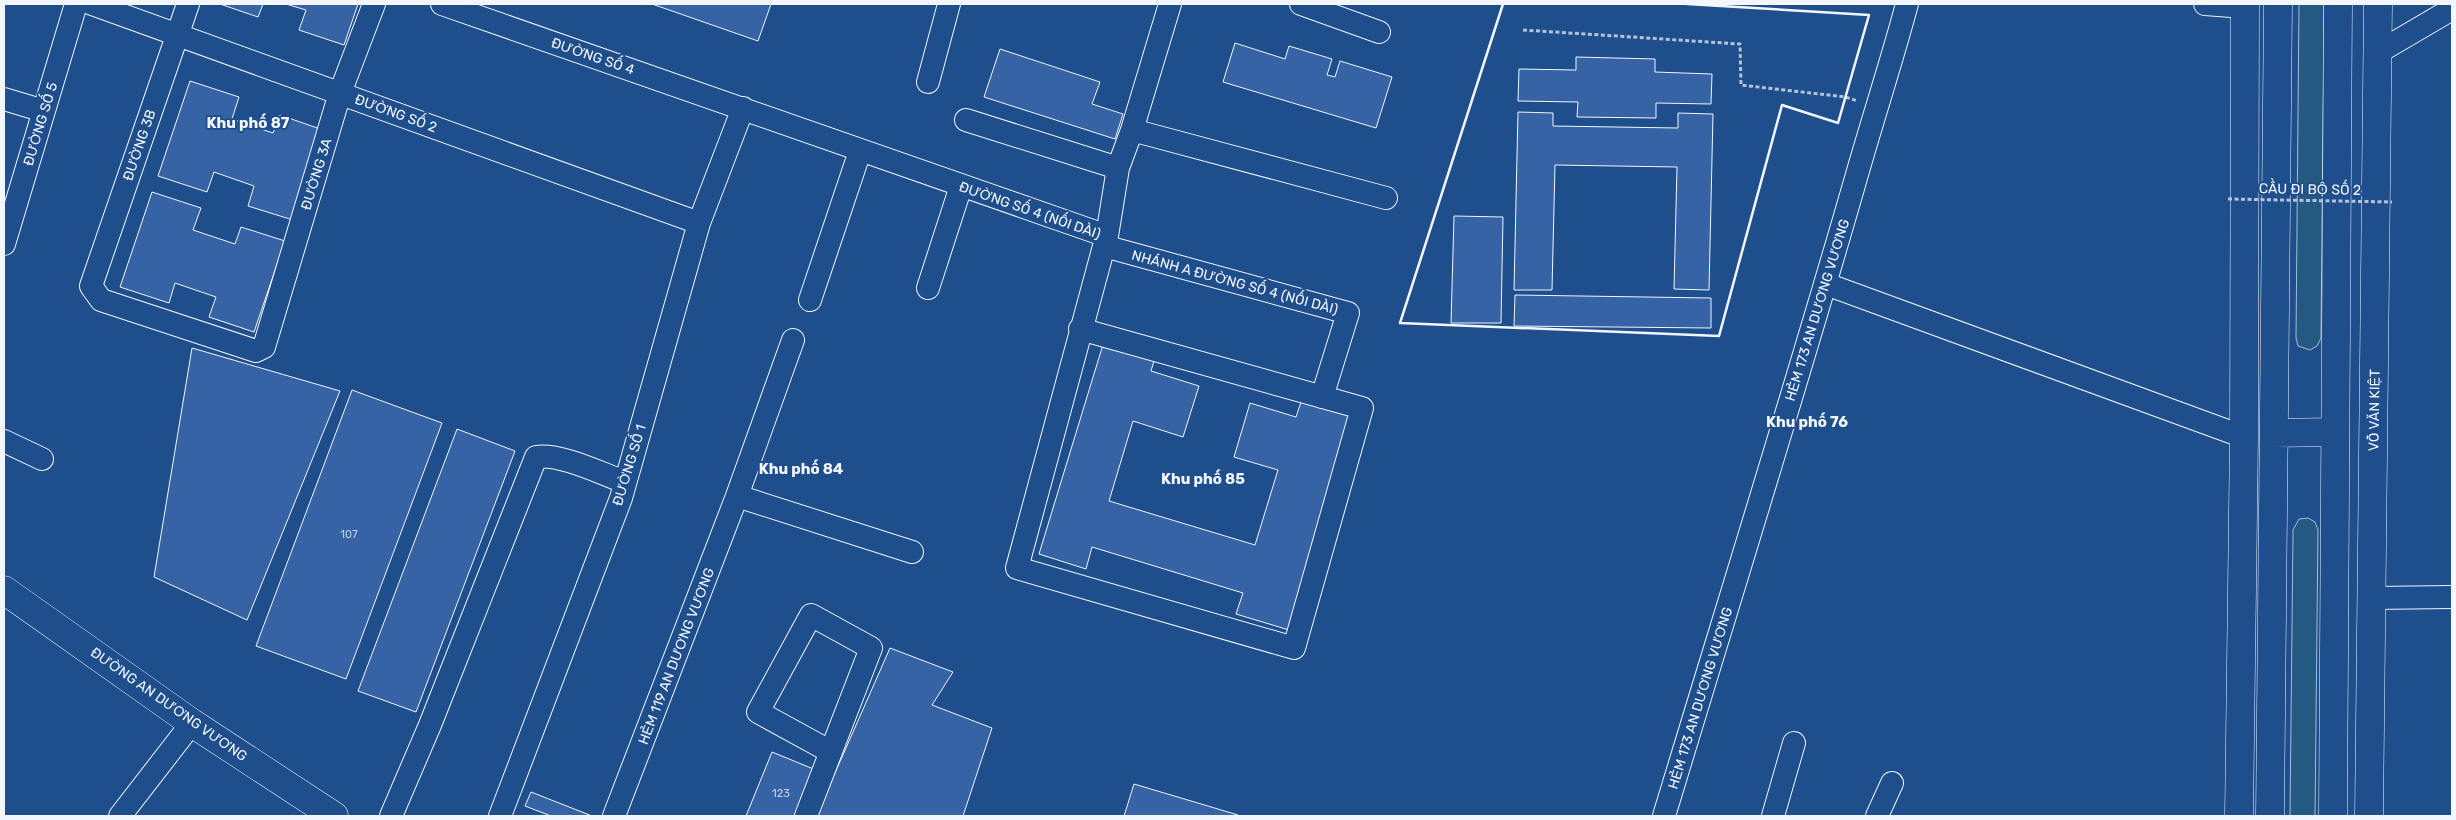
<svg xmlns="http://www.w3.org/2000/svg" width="2456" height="820" font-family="Rubik,sans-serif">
	<rect width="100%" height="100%" fill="#1f4e8c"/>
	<path fill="#245a82" stroke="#a8bbd7" d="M2299,4H2324L2321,338L2317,346L2310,350L2298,346L2296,338Z
		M2308,518L2315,522L2318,530L2315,816H2290L2293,530L2299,519Z"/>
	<path fill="#3563a3" stroke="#f2f6ff" d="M220,4H263L258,17Z
		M286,4H358L344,45L299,30L306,10Z
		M652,4H771L758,41Z
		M1235,43L1285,59L1289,46L1332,59L1327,75L1335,77L1340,61L1392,77L1376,128L1223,82Z
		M1000,49L1100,82L1092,104L1123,114L1115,139L984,97Z
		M1576,57L1655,59V72L1712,74L1711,104L1656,103V118L1577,117L1578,102L1518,101L1519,69L1576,70Z
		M190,81L239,97L232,119L273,133L280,115L323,130L293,220L248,206L254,186L214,172L207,192L158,176Z
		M1518,112L1553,113V126L1678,128V113L1713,114L1709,290L1674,289L1677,167L1555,165L1552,290H1514Z
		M152,192L201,208L193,230L235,244L241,227L285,241L254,332L209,317L216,297L175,283L169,303L120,287Z
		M1454,216L1503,217L1501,323H1451Z
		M1515,295L1711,298V328L1514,326Z
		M1105,338L1156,354L1151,371L1199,386L1183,437L1133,421L1109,501L1255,545L1278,470L1234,457L1250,403L1296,417L1302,399L1355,415L1289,630L1236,614L1243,593L1092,547L1086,569L1039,554Z
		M192,348L340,391L247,620L154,577Z
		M352,390L442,423L346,679L256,646Z
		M457,429L515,451L416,712L358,691Z
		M890,648L953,672L932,705L992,728L963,816H816Z
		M772,752L816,770L798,816H746Z
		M1134,784L1238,815V816H1124Z
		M531,792L592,816H551L525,806Z"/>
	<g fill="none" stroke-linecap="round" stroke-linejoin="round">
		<defs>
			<path id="minor" d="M92,4L699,223
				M188,4L91,286L101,300L256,351L264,347L340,93L374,4
				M442,4L1107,236L1118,168L1132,130L1386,198
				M1301,4L1379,32
				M2205,4L2245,7
				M2377,53L2452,9
				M928,82L949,4
				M4,99L44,111
				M966,120L1118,168
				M1132,130L1170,4
				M1107,236L1104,246L1348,313L1322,397
				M4,244L76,4
				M1826,284L2244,437
				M928,288L961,186
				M810,300L860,151
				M1080,329L1362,408L1294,648L1017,568L1104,246
				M4,441L42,459
				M737,496L912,552
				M2372,598L2452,597
				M120,816L192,723
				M391,816L430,725L536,457C560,453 602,474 625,482
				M500,816L621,498L699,223L743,108
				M614,816L737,496L793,340
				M806,816L871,648L811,615L758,712L831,752
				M1664,816C1729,601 1796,387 1858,171C1874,115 1892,60 1907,4
				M1773,816L1794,743
				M1877,816L1892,783"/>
			<path id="major" d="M4,590L192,723L334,816
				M2239,816L2244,437L2245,4
				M2369,816L2378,4"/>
			<path id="highway" d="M2274,433L2335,432
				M2270,816L2278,4
				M2333,816L2338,4"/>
		</defs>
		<use href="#minor" stroke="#f2f6ff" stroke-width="24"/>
		<use href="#major" stroke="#f2f6ff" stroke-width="29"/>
		<use href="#highway" stroke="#f2f6ff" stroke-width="29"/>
		<path stroke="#b3c4dc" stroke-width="3" stroke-dasharray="4 2.5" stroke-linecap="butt" d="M1523,30L1740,44L1741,85L1845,97L1858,101"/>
		<use href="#minor" stroke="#1f4e8c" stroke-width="22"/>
		<use href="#major" stroke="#1f4e8c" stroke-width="28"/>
		<use href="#highway" stroke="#1f4e8c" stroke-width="28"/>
		<path stroke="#b3c4dc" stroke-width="3" stroke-dasharray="4 2.5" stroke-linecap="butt" d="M2228,199L2392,202"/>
		<path stroke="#f2f6ff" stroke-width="2.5" d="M1503,4L1400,323L1719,336L1782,105L1838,123L1869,15L1687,4"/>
	</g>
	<g text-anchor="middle" stroke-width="4" stroke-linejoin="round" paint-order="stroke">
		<g font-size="11" fill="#c3d1e8">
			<text x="349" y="538">107</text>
			<text x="781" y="797">123</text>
		</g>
		<g font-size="14" fill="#f2f6ff" stroke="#1f4e8c">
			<text transform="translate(593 56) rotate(19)" y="5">ĐƯỜNG SỐ 4</text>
			<text transform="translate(396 113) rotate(20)" y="5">ĐƯỜNG SỐ 2</text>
			<text transform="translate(40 124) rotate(-73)" y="5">ĐƯỜNG SỐ 5</text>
			<text transform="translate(139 145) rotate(-71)" y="5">ĐƯỜNG 3B</text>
			<text transform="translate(316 174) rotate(-73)" y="5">ĐƯỜNG 3A</text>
			<text transform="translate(2310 189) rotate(1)" y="5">CẦU ĐI BỘ SỐ 2</text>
			<text transform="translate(1030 210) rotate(19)" y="5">ĐƯỜNG SỐ 4 (NỐI DÀI)</text>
			<text transform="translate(1235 282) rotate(15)" y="5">NHÁNH A ĐƯỜNG SỐ 4 (NỐI DÀI)</text>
			<text transform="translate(1817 310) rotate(-73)" y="5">HẺM 173 AN DƯƠNG VƯƠNG</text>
			<text transform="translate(2374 410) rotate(-89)" y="5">VÕ VĂN KIỆT</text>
			<text transform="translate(629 465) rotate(-73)" y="5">ĐƯỜNG SỐ 1</text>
			<text transform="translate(676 656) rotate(-69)" y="5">HẺM 119 AN DƯƠNG VƯƠNG</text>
			<text transform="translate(1700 698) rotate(-73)" y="5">HẺM 173 AN DƯƠNG VƯƠNG</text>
			<text transform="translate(169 704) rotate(35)" y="5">ĐƯỜNG AN DƯƠNG VƯƠNG</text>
		</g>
		<g font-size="15" font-weight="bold" fill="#f2f6ff" stroke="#1f4e8c">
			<text x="248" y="128">Khu phố 87</text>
			<text x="1807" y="427">Khu phố 76</text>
			<text x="801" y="474">Khu phố 84</text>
			<text x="1203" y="484">Khu phố 85</text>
		</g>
	</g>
	<rect width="2456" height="820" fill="none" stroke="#f2f6ff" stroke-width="10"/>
</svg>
